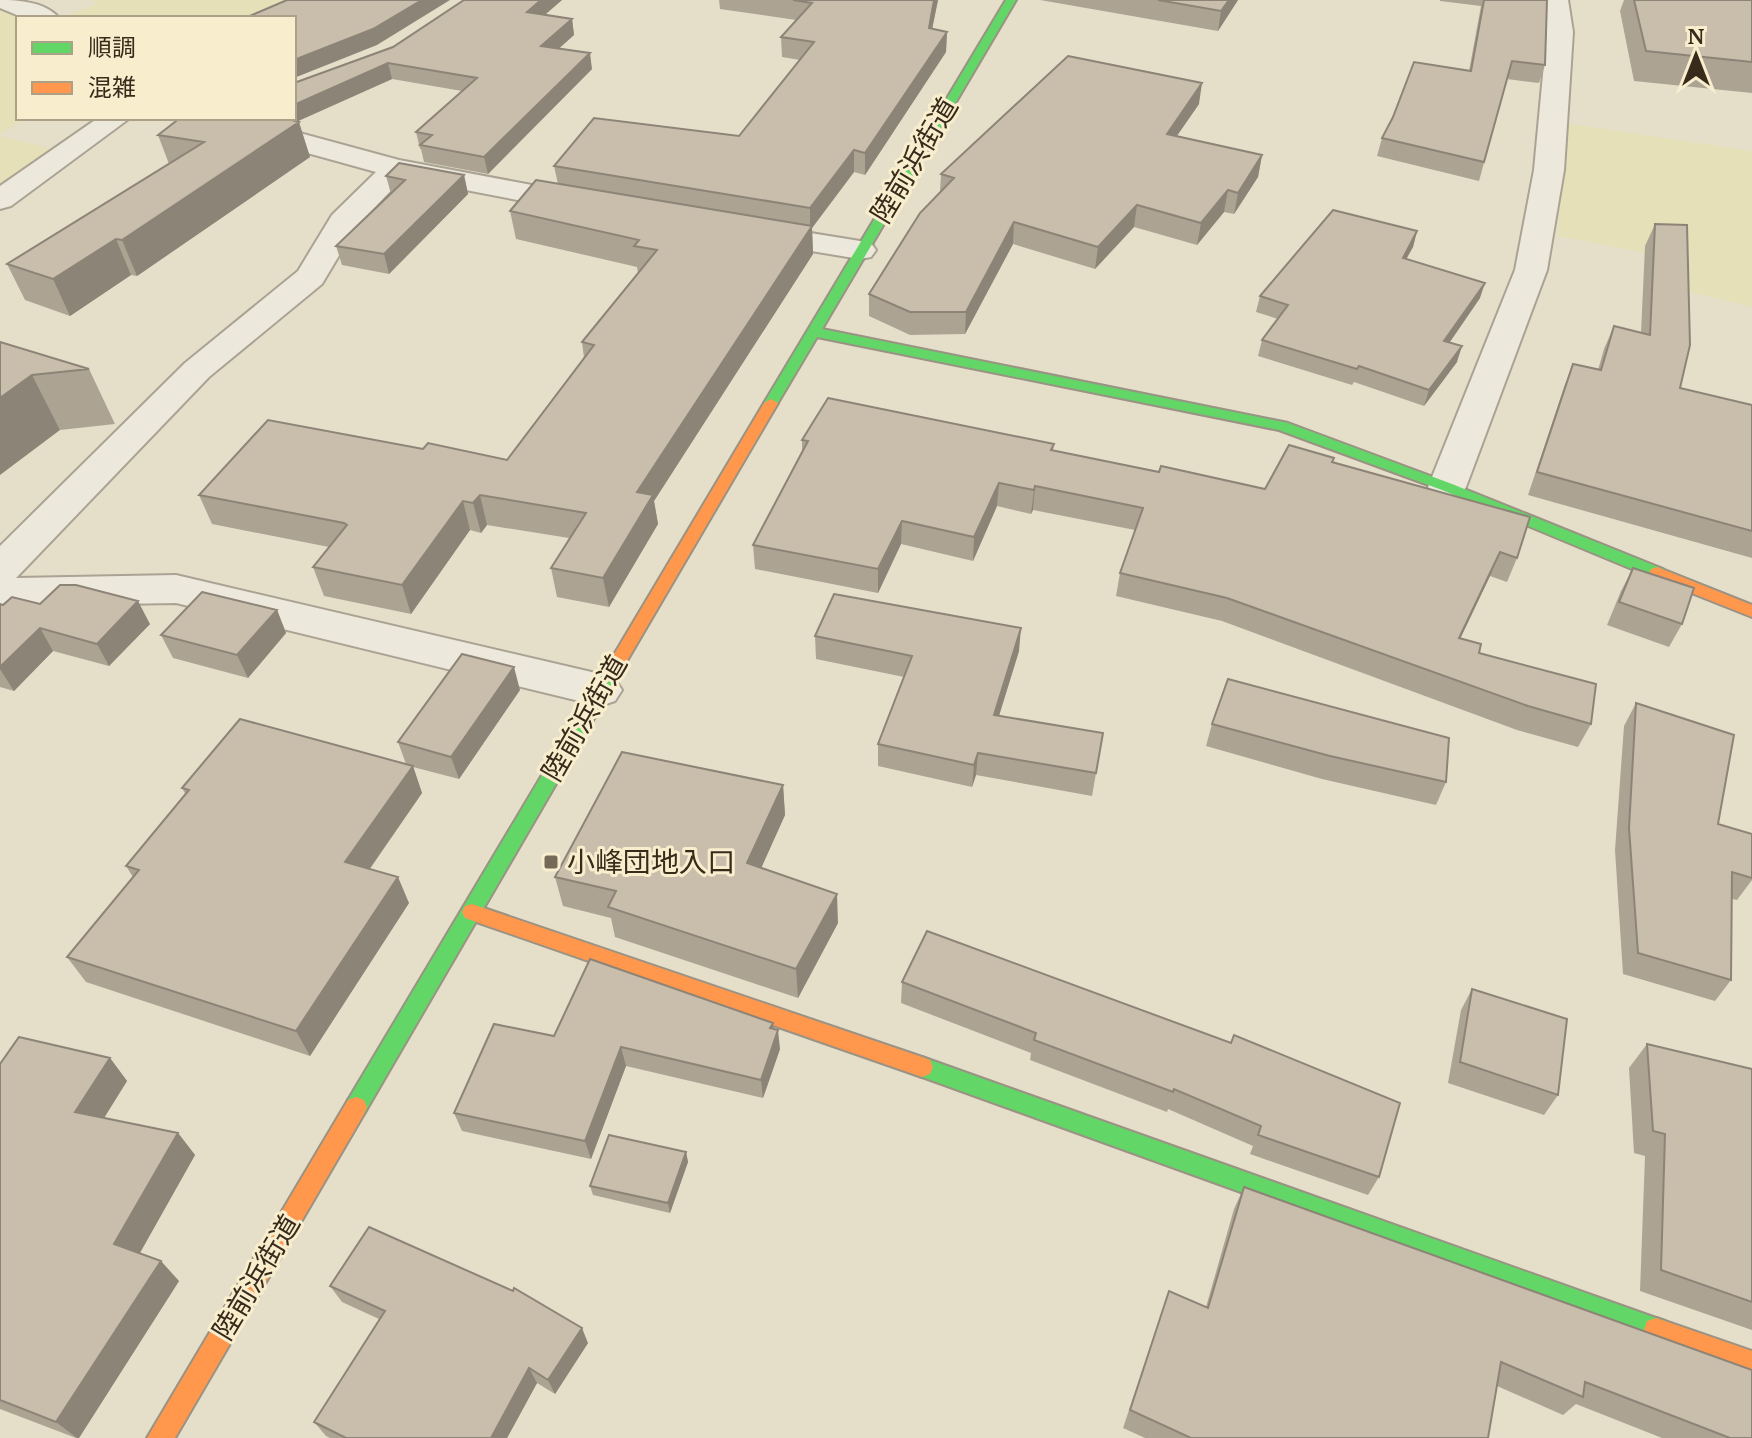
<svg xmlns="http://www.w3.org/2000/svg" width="1752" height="1438" font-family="'PT Serif','Noto Sans JP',serif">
	<rect width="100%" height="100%" fill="#e5dfca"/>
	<path fill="#e6e0b9" d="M90,0H316L282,18H61L98,3Z
		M0,9L22,18H18V118H26L0,134Z
		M1565,123L1752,151V307L1666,286V257L1558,236Z
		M0,136L53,149L0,190Z"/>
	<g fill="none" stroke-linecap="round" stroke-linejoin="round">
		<defs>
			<path id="street" d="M0,0C19,0 46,2 59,18H24L0,8Z
				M1544,0H1568L1573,32L1564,170L1547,270L1466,487L1460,496L1447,499L1434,496L1428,487L1515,270L1534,170L1547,32Z
				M98,118H130L11,206L0,209V186Z
				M199,118H245L399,160L585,195L596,198L600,204L596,210L585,213L403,178L356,227L322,284L209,377L16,578L176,575L600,674L615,679L622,690L615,701L600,706L176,603L0,606V546L185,363L298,271L332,215L376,172L203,124Z
				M755,224L860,241L871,243L876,250L871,257L860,259L744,240L740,233L744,226Z"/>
			<path id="fast" d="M1006,0H1016L822,329L1288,423L1452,484L1663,569L1665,573L1663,577H1651L1442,490L1279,430L817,337L776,406H766L764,403Z
				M615,661L624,667L364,1114L356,1117L348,1114L345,1107L348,1100L609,663Z
				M922,1057L1656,1318L1665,1321L1668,1330L1665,1339L1656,1342L914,1074L911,1067L914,1060Z"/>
			<path id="slow" d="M771,399L778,403L621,671H609L606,667L609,663L764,403Z
				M1657,567L1752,605V617L1651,577L1649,573L1651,569Z
				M472,904L922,1057L930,1060L933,1067L930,1074L922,1077L465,918L462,912L465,906Z
				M356,1097L364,1100L367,1107L364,1114L175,1438H147L348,1100Z
				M1656,1318L1752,1351V1377L1647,1339L1644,1330L1647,1321Z"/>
		</defs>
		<use href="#street" stroke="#aaa394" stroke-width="4"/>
		<use href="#fast" stroke="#9a9384" stroke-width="4"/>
		<use href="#slow" stroke="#9a9384" stroke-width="4"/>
		<use href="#street" fill="#ede8dc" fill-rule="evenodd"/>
		<use href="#fast" fill="#63d668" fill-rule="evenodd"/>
		<use href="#slow" fill="#ff974d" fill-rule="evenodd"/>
	</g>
	<path fill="#ada393" d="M562,0L545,15L572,19L574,35L559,48L592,69L488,174L424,162L421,149H420L416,132L462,91L392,79L298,121L310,157L137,276L131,275L70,316L25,300L7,264L169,164L158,135L294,118V83Z
		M719,0H938L932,29L947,32L946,52L865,175L854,172L812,228L813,254L654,501L658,524L609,607L557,597L551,568L569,538L487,525L481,533L470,530L411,614L324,596L313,567L329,547L212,524L199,495L423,449L507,460L584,358L582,342L638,273L637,267L516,239L510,211L558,184L554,166L739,136L800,60L782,57L781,37L796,20L720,9Z
		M1040,0H1238L1218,31Z
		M1440,0H1547L1545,65L1539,83L1507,79L1479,181L1377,156L1382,138L1469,71L1481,6L1440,1Z
		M1624,0H1752V93L1634,81L1620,11Z
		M1199,104L1176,137L1262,155L1258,177L1234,214L1224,212L1197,245L1134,227L1095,269L1013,244L965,334L910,335L869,316V294L940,192L941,174Z
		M464,175L468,194L389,274L342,265L336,246L391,194L386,176Z
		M1655,224L1680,388L1752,405V558L1528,495L1564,387L1573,364L1598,370L1604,349L1614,326L1641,333L1645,246Z
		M1417,231L1413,247L1406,259L1480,298L1449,343L1457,362L1424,406L1354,382L1352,385L1258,356L1262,340L1278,319L1256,312L1260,296Z
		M0,342L89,369L115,424L60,430Z
		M802,440L1054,444L1053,451L1159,472L1265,489L1334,458L1333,463L1517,558L1507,582L1490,576L1460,639L1479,653L1591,724L1578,747L1517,730L1222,621L1116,596L1120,573L1135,530L1033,510L1031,514L997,506L973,561L901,544L878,593L755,569L753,545L802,451Z
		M1633,568L1682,624L1669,647L1607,625L1621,591Z
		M0,604H40L150,624L109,666L53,651L14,691L0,687Z
		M277,610L286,633L248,678L173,658L161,635Z
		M815,636L1019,651L999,716L1103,733L1092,796L976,775L972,787L878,766V744L904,677L816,659Z
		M520,690L459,779L413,767L422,793L370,869L409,903L310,1056L86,982L67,957L133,877L126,866L186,795L182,788L406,764L398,742Z
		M1636,703L1718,824L1752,834V880L1737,900L1732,899L1731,980L1715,1001L1623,974L1615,850L1624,726Z
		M1212,724L1446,782L1436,805L1322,779L1206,746Z
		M783,785L785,815L761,868L838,923L798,998L615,937L611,918L563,906L555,877Z
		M927,931L1379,1177L1368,1195L1250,1154L1253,1146L1168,1109L1167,1112L1030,1060L1031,1053L901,1003L902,982Z
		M1472,989L1558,1095L1544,1115L1448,1083L1461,1010Z
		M554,1036L780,1049L763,1098L626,1066L591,1159L462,1131L454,1113Z
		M1647,1044L1752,1069V1330L1640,1291L1645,1156L1634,1153L1629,1068Z
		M110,1058L127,1081L104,1118L178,1133L195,1155L140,1253L179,1281L79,1438H76L0,1409V1064Z
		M686,1152L688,1162L670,1213L593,1195L590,1186Z
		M1244,1187L1752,1438H1662L1576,1404L1563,1415L1497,1386L1488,1438H1145L1123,1428L1169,1291L1206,1307L1234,1209Z
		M330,1286L588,1343L555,1394L537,1383L507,1438H330L326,1436L314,1422L379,1319L342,1302Z"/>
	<path fill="#8d8478" d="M422,0H450L377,45L294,78V60Z
		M541,0H562L529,28L527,12Z
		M934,0H938L928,49L929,28Z
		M1229,0H1238L1218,31L1221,11Z
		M572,19L574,35L544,62L541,46Z
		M947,32L946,52L865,175V153Z
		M590,53L592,69L488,174L484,157Z
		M388,63L392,79L287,126L285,118H294V105Z
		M1202,83L1199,104L1163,156L1167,134Z
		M299,122L310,157L137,276L122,240Z
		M854,150V172L812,228L813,254L654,501L658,524L609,607L603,578L637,492L810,229V208Z
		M1262,155L1258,177L1234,214L1238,193Z
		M464,175L468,194L389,274L384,254Z
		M1228,190L1224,212L1197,245L1201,223Z
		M1137,205L1134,227L1095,269L1098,247Z
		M1014,222L1013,244L965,334L966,312Z
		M1417,231L1413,247L1398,274L1403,258Z
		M116,239L131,275L70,316L53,279Z
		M1485,283L1480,298L1439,358L1444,341Z
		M1462,346L1457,362L1424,406L1429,390Z
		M32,375L60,430L0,475V398Z
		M999,483L997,506L973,561L974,537Z
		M1035,486L1033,510L1031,514L1034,490Z
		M480,495L487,525L481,533L473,503Z
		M463,501L470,530L411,614L402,585Z
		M902,521L901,544L878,593V569Z
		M1500,552L1490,576L1449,662L1459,638Z
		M138,601L150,624L109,666L97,644Z
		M277,610L286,633L248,678L237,655Z
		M40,628L53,651L14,691L0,669V667Z
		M1021,628L1019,651L992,738L994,715Z
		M514,667L520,690L459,779L451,757Z
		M978,753L976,775L972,787L974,765Z
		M413,766L422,793L356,888L345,862Z
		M783,785L785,815L750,893L747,863Z
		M398,877L409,903L310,1056L296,1031Z
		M837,894L838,923L798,998L796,969Z
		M773,1023L775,1040L778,1030L780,1049L763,1098L761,1080L770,1028Z
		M621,1047L626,1066L591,1159L585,1141Z
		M110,1058L127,1081L94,1134L75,1112Z
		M178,1133L195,1155L133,1265L114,1244Z
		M686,1152L688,1162L670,1213L668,1203Z
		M161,1261L179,1281L79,1438H77L56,1422Z
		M582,1328L588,1343L555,1394L548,1380Z
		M529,1368L537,1383L507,1438H491Z"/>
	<path fill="#c9bdab" stroke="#8d8478" stroke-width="2" d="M287,0H422L373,29L294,60V18H245Z
		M464,0H541L527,12L572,19L541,46L590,53L484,157L420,145L432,135L416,132L477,78L388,63L294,105V83L393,47Z
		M793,0H934L929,28L947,32L865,153L854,150L810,208L554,166L594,118L739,136L814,42L781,37L812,3Z
		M1158,0H1229L1221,11Z
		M1484,0H1547L1545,65L1512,61L1484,162L1382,138L1393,117L1414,62L1471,71Z
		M1634,0H1752V62L1646,51Z
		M1068,56L1202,83L1167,134L1262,155L1238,193L1228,190L1201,223L1137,205L1098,247L1014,222L966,312H910L869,294L920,213L954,178L941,174Z
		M180,118H285L299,122L122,240L116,239L53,279L7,264L204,142L158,135Z
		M399,163L464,175L384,254L336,246L405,180L386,176Z
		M536,180L812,226L637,492L653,495L603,578L551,568L586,513L480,495L473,503L463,501L402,585L313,567L347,525L344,523L199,495L268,420L423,449L428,443L507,460L594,345L582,342L657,250L634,246L639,240L510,211Z
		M1333,210L1417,231L1403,258L1485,283L1444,341L1462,346L1429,390L1359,366L1357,369L1262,340L1288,305L1260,296Z
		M1655,224L1687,225L1690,345L1680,388L1752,405V531L1537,472L1573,364L1601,370L1614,326L1650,335Z
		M0,342L89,369L32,375L0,398Z
		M828,398L1054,444L1051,450L1159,472L1161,466L1265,489L1289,445L1334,458L1332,462L1530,517L1517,558L1500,552L1459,638L1481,644L1479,653L1596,684L1591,724L1528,706L1227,598L1120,573L1143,508L1035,486L1034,490L999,483L974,537L902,521L878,569L753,545L808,441L802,440Z
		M1633,568L1694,588L1682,624L1619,602Z
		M60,585H76L138,601L97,644L40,628L0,667V604L3,605L12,597L40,604Z
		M202,592L277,610L237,655L161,635Z
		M834,594L1021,628L994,715L1103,733L1096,773L978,753L974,765L878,744L912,656L815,636Z
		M462,654L514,667L451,757L398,742Z
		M1228,679L1449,738L1446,782L1330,756L1212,724Z
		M1636,703L1734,735L1718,824L1752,834V878L1732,872L1731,980L1638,953L1629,828Z
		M240,719L413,766L345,862L398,877L296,1031L67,957L139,870L126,866L189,790L182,788Z
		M622,752L783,785L747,863L837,894L796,969L608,907L616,891L555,877Z
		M927,931L1231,1043L1234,1035L1400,1103L1379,1177L1258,1135L1261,1126L1174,1089L1173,1092L1034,1040L1036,1033L902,982Z
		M590,959L773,1023L770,1028L778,1030L761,1080L621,1047L585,1141L454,1113L494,1024L554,1036Z
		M1472,989L1567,1019L1558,1095L1460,1062Z
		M19,1037L110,1058L75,1112L178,1133L114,1244L161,1261L56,1422L0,1400V1064Z
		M1647,1044L1752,1069V1302L1661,1270L1665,1134L1653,1131Z
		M609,1135L686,1152L668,1203L590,1186Z
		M1244,1187L1752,1370V1438H1730L1585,1382L1583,1397L1501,1362L1488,1438H1191L1130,1410L1169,1291L1208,1308Z
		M369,1227L513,1291L514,1288L582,1328L548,1380L529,1368L491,1438H346L314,1422L385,1311L330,1286Z"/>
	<rect fill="#756a58" stroke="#f8eece" stroke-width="3" x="543" y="854" width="16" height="16" rx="4"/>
	<g text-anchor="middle" stroke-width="6" stroke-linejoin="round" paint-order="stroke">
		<g font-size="28" fill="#392b1b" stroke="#f8eece">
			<text transform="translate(914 160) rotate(-59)" y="10">陸前浜街道</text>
			<text transform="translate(584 718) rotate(-60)" y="10">陸前浜街道</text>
			<text transform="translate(256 1277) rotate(-59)" y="10">陸前浜街道</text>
		</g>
		<g font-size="28" fill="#392b1b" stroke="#f8eece" text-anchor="start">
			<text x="567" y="872">小峰団地入口</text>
		</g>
	</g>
	<rect x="16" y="16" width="280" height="104" fill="#f8eece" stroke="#aca086" stroke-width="2"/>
	<rect x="32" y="42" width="40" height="12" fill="#63d668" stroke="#aca086" stroke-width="2"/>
	<text x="88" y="56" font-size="24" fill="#392b1b">順調</text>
	<rect x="32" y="82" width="40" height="12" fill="#ff974d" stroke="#aca086" stroke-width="2"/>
	<text x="88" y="96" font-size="24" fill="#392b1b">混雑</text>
	<g transform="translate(1696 56)" stroke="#f8eece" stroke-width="6" paint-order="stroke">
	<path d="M0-6L14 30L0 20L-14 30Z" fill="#392b1b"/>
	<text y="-12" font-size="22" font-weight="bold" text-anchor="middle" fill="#392b1b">N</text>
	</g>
</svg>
